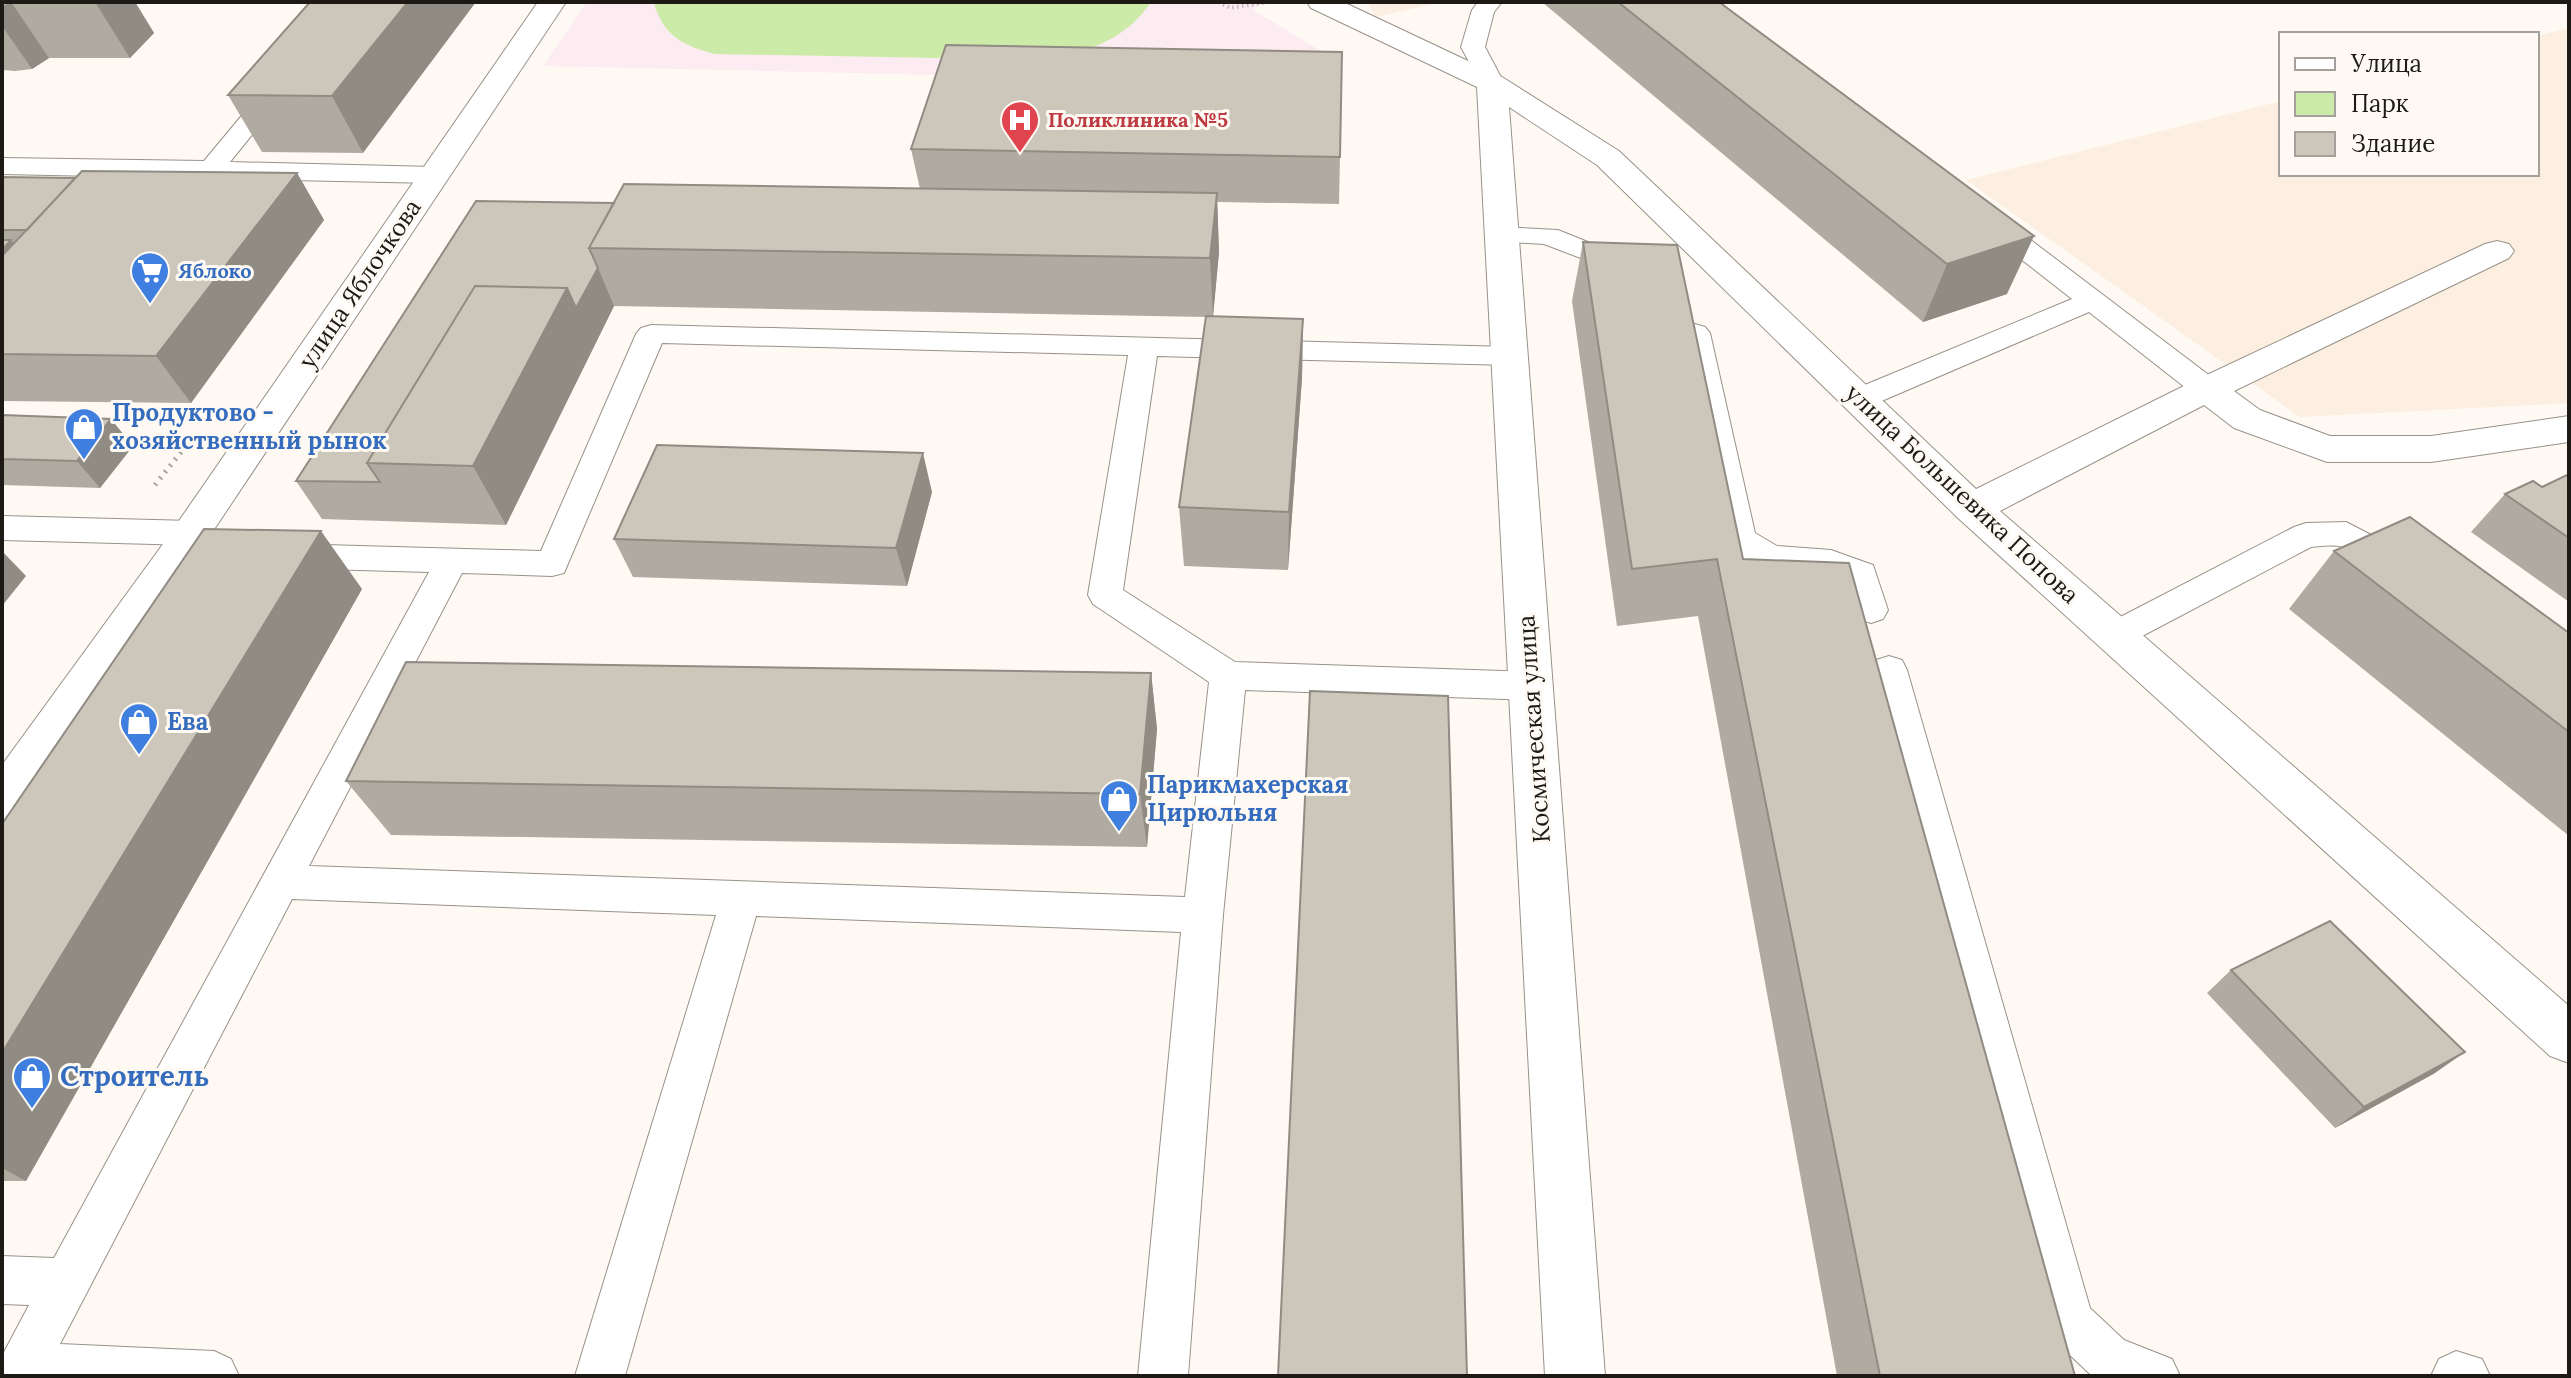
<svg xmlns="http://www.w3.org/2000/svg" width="2571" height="1378" font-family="Lora,serif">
	<rect width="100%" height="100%" fill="#fefaf3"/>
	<path fill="#fceee0" d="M1368,2H1441L1375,17Z
		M2569,28V403L2300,417L1966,180L2281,101V174H2537V36Z"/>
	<path fill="#fcecf1" d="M587,2H1265L1252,9L1321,51L1338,84L543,66Z"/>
	<path fill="#cdeba8" d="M654,2H1151C1125,41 1086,52 1042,60L715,54C683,46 662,35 654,2Z"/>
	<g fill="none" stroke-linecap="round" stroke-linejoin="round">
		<defs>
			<path id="service" d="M1478,2H1502L1494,12L1485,47L1504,83L1501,88H1483L1461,47L1472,10Z
				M277,82L286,84L289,89L230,162L434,167L443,170L447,175L443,180L434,183L2,174V158L204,161L268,84Z
				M1990,214L1999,216L2218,382L2222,389L2218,396L2207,399L2196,396L2089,312L1870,406L1859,409L1848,406L1844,399L1848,392L2072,299L1981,228L1977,222L1981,216Z
				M1502,227L1558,230L1635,261L1639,267L1635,273L1625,275L1544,244L1492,241L1488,235L1492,229Z
				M1695,324L1705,327L1710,333L1755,533L1777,546L1831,550L1873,565L1888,610L1883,619L1871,623L1859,619L1846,581L1836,576C1798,567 1747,579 1723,538L1680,333L1685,327Z
				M651,325L1510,347L1520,349L1525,356L1520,363L1510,365L1157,356L1123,590L1235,662L1531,672L1544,676L1549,686L1544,696L1531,700L1245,690L1223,915L1188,1376H1138L1181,932L756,916L625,1376H575L716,915L292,899L60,1344L214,1351L231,1359L239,1376H2V1356L29,1305L2,1304V1256L54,1258L429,572L289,568L277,565L272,556L277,547L289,544L541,551L636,334L641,328ZM662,343L1128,355L1088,595L1093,604L1209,682L1185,897L309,866L462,573L552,576L564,573Z
				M2,516L192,521L204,525L208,533L204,541L192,545L2,540Z
				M2346,522L2412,556L2417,565L2412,574C2385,582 2367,557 2343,547C2334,544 2321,546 2311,547L2127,644L2115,648L2103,644L2098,635L2103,626L2294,527L2306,523Z
				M1889,656L1902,660L1907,670L2090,1308L2124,1340L2172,1359L2180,1376H2092L2053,1339L2046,1322L1871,670L1876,660Z
				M2456,1351L2482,1359L2490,1376H2431L2439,1359Z"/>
			<path id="minor" d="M538,2H566L191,564L19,815L2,820V765L163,544Z
				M1307,2H1343L1502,77L1619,151L1976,489L2194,381L2485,244L2497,241L2509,244L2514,251L2509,258L2234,391L2260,410L2330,436H2431L2569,416V442L2431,462H2327L2234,428L2204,405L2000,511L2569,1006V1063L2550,1056L1958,518L1597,165L1509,107L1605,1376H1545L1477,87L1311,8Z"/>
		</defs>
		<use href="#service" stroke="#989288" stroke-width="2"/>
		<use href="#minor" stroke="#989288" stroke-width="2"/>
		<path stroke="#aaa6a1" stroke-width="4" stroke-dasharray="1 4" stroke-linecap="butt" d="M1219,2L1230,8L1269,2"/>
		<path stroke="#aaa6a1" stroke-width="5" stroke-dasharray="2 6" stroke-linecap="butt" d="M155,485L181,452"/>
		<use href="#service" fill="#fff" fill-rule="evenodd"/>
		<use href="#minor" fill="#fff" fill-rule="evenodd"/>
	</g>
	<path fill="#b0aba1" d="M2,2H135L154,33L130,58H49L32,69L15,71L3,70L2,68Z
		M310,2L363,153L262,152L228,95Z
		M1542,2H1719L2007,294L1923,322Z
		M911,149L1340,157L1339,204L1217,202L1219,252L1213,316L1303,319L1302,378L1288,570L1184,566L1179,507L1206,317L614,306L506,525L322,519L296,481L614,203L920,189Z
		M297,173L324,220L191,403L2,401V177L75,178Z
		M1583,242L1743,559L2075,1376H1837L1698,616L1617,626L1572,301Z
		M2,415L133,446L100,488L2,485Z
		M2569,474V602L2471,532L2505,494L2542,487Z
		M932,492L907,586L633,577L614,539Z
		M2334,551L2569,633V836L2289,609Z
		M362,589L26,1181H2V824Z
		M1151,673L1157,729L1147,847L391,835L346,781Z
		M2231,970L2435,1073L2335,1128L2207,993Z"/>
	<path fill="#908b83" d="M11,2L49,58L32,69L2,26V8Z
		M95,2H135L154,33L130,58Z
		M408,2H476L363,153L332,96Z
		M297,173L324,220L191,403L156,356Z
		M1217,193L1219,252L1213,317L1210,258Z
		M2034,236L2007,294L1923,322L1947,264Z
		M11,240L32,268L2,300V250Z
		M598,268L614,306L506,525L473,466L567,288Z
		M1303,319L1302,378L1288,570L1289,512Z
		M111,419L133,446L100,488L77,461Z
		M923,453L932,492L907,586L896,548Z
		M321,531L362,589L26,1181L2,1168V1053Z
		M2,551L26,576L2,606Z
		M1151,673L1157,729L1147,847L1140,794Z
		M2465,1052L2435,1073L2335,1128L2364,1107Z"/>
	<path fill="#cdc7bb" stroke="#908b83" stroke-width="2" d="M2,2H95H11L2,8Z
		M310,2H408L332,96L228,95Z
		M1618,2H1719L2034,236L1947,264Z
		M946,45L1342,52L1340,157L911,149Z
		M82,171L297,173L156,356L2,354V256Z
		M2,177L75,178L27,230H2Z
		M624,184L1217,193L1210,258L589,248Z
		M476,201L614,203L589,248L598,268L576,308L567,288L475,286L367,463L380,482L296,481Z
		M2,240H11L2,250Z
		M1583,242L1677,245L1743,559L1849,563L2075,1376H1880L1717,559L1632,569Z
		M475,286L567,288L473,466L367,463Z
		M1206,316L1303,319L1289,512L1179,507Z
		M2,415L111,419L77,461L2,459Z
		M657,445L923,453L896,548L614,539Z
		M2569,474V538L2505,494L2533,481L2542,487Z
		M2410,517L2569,633V732L2334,551Z
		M204,529L321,531L2,1053V824Z
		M406,662L1151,673L1140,794L346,781Z
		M1310,691L1448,696L1467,1376H1278Z
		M2330,921L2465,1052L2364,1107L2231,970Z"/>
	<defs>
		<symbol id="hospital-pin" viewBox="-11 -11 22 30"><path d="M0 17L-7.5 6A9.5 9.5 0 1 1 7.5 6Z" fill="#e0444e" stroke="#fefaf3"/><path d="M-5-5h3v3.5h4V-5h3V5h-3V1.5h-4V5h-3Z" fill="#fff"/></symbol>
		<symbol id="supermarket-pin" viewBox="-11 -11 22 30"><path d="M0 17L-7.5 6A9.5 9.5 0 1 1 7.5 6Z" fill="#3f7fe0" stroke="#fefaf3"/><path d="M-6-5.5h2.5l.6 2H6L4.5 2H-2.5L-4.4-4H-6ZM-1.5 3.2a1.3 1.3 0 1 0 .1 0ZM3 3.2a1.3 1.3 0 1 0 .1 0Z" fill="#fff"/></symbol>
		<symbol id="shop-pin" viewBox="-11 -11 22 30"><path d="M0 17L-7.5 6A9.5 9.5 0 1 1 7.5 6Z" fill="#3f7fe0" stroke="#fefaf3"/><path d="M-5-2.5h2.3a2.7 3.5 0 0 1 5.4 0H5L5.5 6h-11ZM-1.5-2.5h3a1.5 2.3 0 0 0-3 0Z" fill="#fff"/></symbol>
	</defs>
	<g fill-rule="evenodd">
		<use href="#hospital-pin" x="998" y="98" width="44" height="60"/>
		<use href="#supermarket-pin" x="128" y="249" width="44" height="60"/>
		<use href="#shop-pin" x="62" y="405" width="44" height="60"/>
		<use href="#shop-pin" x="117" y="700" width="44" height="60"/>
		<use href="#shop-pin" x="1097" y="777" width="44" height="60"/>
		<use href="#shop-pin" x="10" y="1054" width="44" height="60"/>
	</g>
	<g text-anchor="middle" stroke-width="6" stroke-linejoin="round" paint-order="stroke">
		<g font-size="20" font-weight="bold" fill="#be3a42" stroke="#fefaf3" text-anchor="start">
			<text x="1048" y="127">Поликлиника №5</text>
		</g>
		<g font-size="20" font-weight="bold" fill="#366cbe" stroke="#fefaf3" text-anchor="start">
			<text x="178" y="278">Яблоко</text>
		</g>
		<g font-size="24" fill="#1d1a16" stroke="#fefaf3">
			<text transform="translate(360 284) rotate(-56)" y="8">улица Яблочкова</text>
			<text transform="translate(1962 494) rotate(43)" y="8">улица Большевика Попова</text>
			<text transform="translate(1534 729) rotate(-94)" y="8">Космическая улица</text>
		</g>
		<g font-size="24" font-weight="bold" fill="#366cbe" stroke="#fefaf3" text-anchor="start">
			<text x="112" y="421">Продуктово -<tspan x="112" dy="28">хозяйственный рынок</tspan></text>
			<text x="167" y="730">Ева</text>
			<text x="1147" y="793">Парикмахерская<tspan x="1147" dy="28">Цирюльня</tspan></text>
		</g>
		<g font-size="28" font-weight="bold" fill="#366cbe" stroke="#fefaf3" text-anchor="start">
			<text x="60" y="1086">Строитель</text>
		</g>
	</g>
	<rect width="2571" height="1378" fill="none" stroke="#1d1a16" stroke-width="8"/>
	<rect x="2279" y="32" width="260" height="144" fill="#fefaf3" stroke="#a4a09b" stroke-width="2"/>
	<rect x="2295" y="58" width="40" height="12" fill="#ffffff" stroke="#a4a09b" stroke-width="2"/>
	<text x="2351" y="72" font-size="24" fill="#1d1a16">Улица</text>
	<rect x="2295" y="92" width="40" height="24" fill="#cdeba8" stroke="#a4a09b" stroke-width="2"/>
	<text x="2351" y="112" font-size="24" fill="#1d1a16">Парк</text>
	<rect x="2295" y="132" width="40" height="24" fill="#cdc7bb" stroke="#a4a09b" stroke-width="2"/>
	<text x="2351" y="152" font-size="24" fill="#1d1a16">Здание</text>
</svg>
